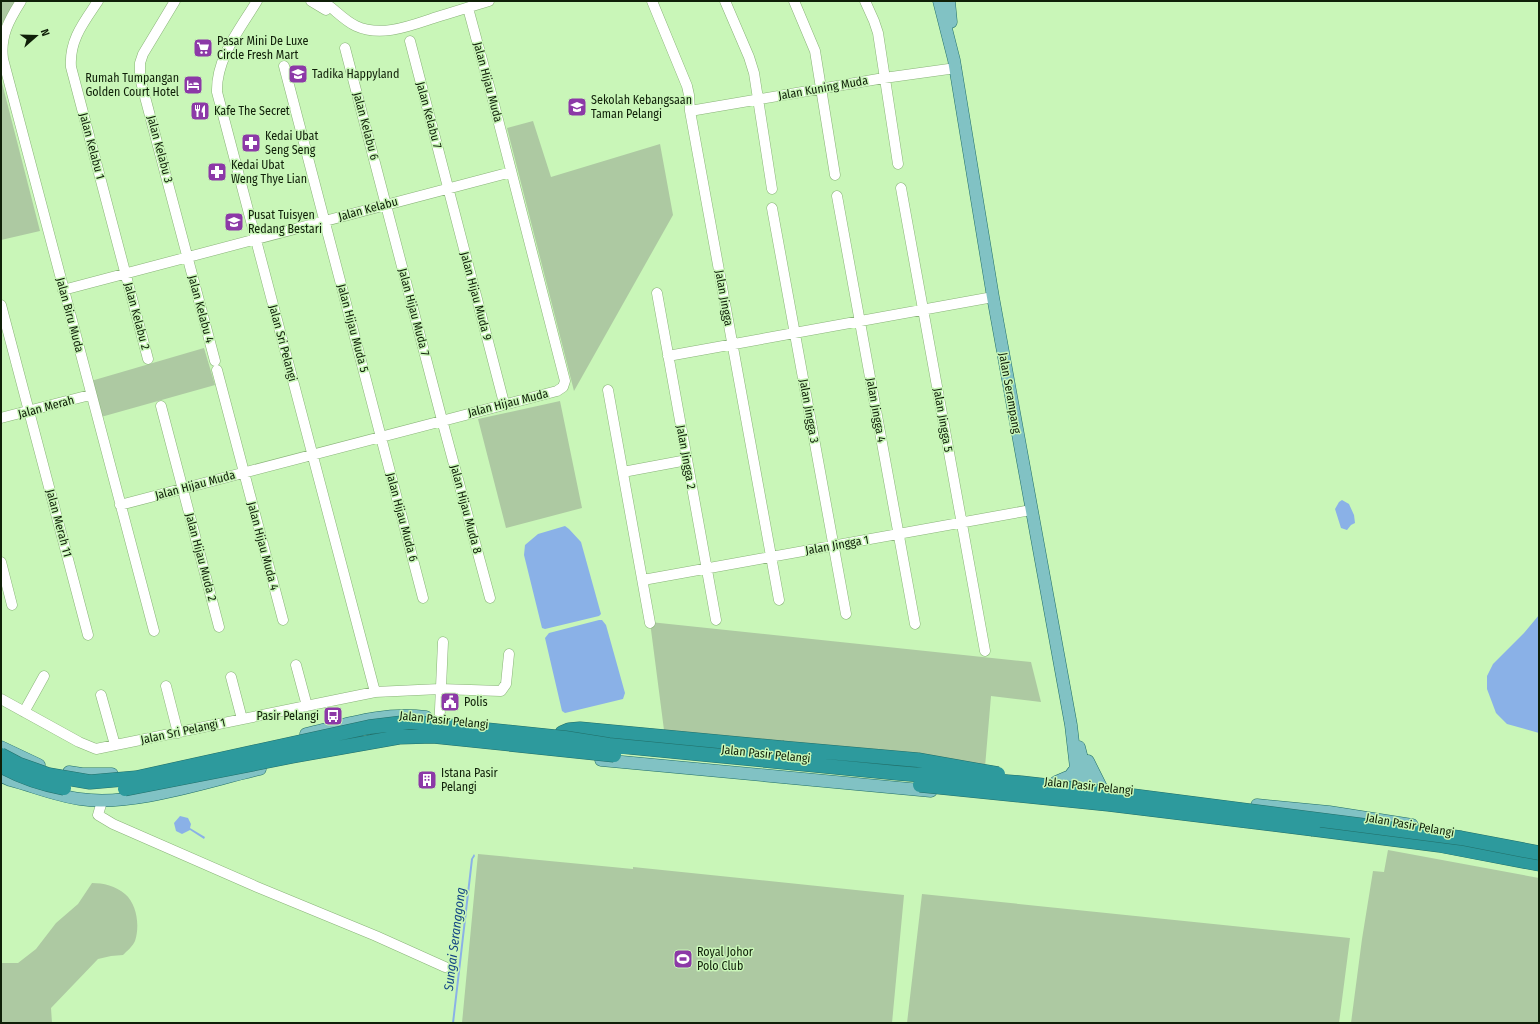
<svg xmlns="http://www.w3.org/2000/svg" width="1540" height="1024" font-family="'Fira Sans Condensed',sans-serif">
	<rect width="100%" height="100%" fill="#c9f6b8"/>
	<path fill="#adc9a2" d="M1,1H16L1,26Z
		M1,79L40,231L1,240Z
		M533,121L551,177L660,144L673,215L574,391L507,128Z
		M204,348L215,385L101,417L91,381Z
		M560,401L582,508L506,528L478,419Z
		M650,622L1031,662L1041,702L991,696L985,767L664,730Z
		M1388,850L1539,878V1023H1351L1362,939L1373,871L1384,872Z
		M478,854L633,869V867L904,895L892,1023H462Z
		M92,883C103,883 116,886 125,894C137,904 140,926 135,941C133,946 127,951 123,955L111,956L98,959L51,1008L52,1023H1V963H18L36,949L56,923L78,904Z
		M922,894L1350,938L1339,1023H907Z"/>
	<path fill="#8ab1e7" d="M1342,500L1349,504L1354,515L1355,523L1351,525L1347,530L1341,528L1335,509L1339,502Z
		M565,526L569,529L581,542L601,614L599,616L545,629L542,628L524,555L525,545L538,534Z
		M1539,615V733L1507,724L1496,713L1487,689V676L1493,664L1524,633Z
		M599,620H602L606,625L625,693L623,699L565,713L562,711L545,638L549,633Z
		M180,816L188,818L191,824L190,828L205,837L204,839L190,830L182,834L176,831L174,823Z
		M474,854L475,856L473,859L454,1023H452L471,859Z"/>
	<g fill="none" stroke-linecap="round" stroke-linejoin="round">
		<defs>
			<path id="minor" d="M21,1C9,20 0,36 3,59L154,631
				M98,1C84,22 69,40 71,67L148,359
				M175,1L143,54L140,63V78L215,361
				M257,1C240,29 216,58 217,92L375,692
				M311,1L326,10
				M322,1C334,8 343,20 356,26C382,38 412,25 437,17C454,12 472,6 489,1
				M652,1L687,86L689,95L690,111L779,600
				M725,1L749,57L754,73L772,189
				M794,1L815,51L835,175
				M865,1L874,21L878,33L898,164
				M410,41L504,403
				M345,48L442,420L490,598
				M284,66L423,598
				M690,111L884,78L956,68
				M901,188L985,651
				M837,196L915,624
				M772,208L846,614
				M63,290L511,172
				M657,293L716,620
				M1,305L88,635
				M668,356L993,297
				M217,370L283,620
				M608,390L650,623
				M161,406L219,627
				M1,418L90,395
				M623,472L687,460
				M120,505L557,391L563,387L565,381L494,104L468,8
				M1,562L12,605
				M643,580L1031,510
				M296,665L307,706
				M231,677L242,719
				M166,686L178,733
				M101,695L115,745
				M1,699L79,742L96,749L375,692L440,689L501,691L506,684L509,654
				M24,712L44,676
				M439,732L443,642
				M102,801L98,815L113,824L257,887L376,936L445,967"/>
			<path id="major" d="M939,1L954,60L993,297L1071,725L1076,768L1075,797
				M949,1L951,22
				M306,734C348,724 382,712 426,717
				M1,747L39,765
				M1079,747L1086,774V798
				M601,760L931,791
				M1088,761L1101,787
				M69,772L82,774H112
				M1,776L10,780C33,786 57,796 80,799C134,807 207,781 260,769
				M1056,782L1070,776L1076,768
				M1257,805L1329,812L1412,825"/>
			<path id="highway" d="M562,733L569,730L580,729L782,748
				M1313,829L1439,845L1539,864"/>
		</defs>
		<use href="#minor" stroke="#89b378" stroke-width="11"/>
		<use href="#major" stroke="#226f69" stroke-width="13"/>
		<use href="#highway" stroke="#226f69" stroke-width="15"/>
		<use href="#minor" stroke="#fff" stroke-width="10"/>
		<use href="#major" stroke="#81c2c4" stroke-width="12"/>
		<use href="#highway" stroke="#2d9a9d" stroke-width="14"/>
		<defs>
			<path id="highway-bridge" d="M782,748L918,760L998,774
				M1,755L18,764L49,775L90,782L136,778L369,727L410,722L565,738L609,745L897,773L1021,783L1110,793L1461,838L1539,853
				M1,766C21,777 42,784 64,788
				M920,785L1108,804L1313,829
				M125,789L293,756L399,737L433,736L614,755"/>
		</defs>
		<use href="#highway-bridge" stroke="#226f69" stroke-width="15" stroke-linecap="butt"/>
		<use href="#highway-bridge" stroke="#2d9a9d" stroke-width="14"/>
	</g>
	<defs>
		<symbol id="supermarket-square" viewBox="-11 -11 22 22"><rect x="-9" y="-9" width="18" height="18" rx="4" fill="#8c39a7" stroke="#c9f6b8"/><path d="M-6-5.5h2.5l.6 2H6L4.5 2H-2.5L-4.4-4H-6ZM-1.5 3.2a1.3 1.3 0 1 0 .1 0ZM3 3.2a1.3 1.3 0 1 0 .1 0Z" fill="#fff"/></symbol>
		<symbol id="school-square" viewBox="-11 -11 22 22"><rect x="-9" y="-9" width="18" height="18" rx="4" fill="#8c39a7" stroke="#c9f6b8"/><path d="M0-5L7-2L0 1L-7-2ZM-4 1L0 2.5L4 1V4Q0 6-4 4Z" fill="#fff"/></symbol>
		<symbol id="hotel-square" viewBox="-11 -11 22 22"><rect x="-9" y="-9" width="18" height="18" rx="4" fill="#8c39a7" stroke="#c9f6b8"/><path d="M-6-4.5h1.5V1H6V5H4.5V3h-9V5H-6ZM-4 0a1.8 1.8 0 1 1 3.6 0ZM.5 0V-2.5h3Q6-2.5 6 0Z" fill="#fff"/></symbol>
		<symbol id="restaurant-square" viewBox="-11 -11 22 22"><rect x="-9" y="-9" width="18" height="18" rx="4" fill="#8c39a7" stroke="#c9f6b8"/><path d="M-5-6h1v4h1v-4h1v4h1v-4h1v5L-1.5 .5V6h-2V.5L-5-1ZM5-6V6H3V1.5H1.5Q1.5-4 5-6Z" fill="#fff"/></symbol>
		<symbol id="pharmacy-square" viewBox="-11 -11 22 22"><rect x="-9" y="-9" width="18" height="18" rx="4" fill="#8c39a7" stroke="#c9f6b8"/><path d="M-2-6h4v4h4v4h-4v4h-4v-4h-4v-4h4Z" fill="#fff"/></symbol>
		<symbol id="civic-square" viewBox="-11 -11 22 22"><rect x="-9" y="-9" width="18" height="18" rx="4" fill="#8c39a7" stroke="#c9f6b8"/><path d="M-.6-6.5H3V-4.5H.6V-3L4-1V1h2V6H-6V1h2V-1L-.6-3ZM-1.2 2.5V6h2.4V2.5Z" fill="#fff"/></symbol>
		<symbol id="bus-square" viewBox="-11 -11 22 22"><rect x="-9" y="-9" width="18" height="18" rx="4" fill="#8c39a7" stroke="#c9f6b8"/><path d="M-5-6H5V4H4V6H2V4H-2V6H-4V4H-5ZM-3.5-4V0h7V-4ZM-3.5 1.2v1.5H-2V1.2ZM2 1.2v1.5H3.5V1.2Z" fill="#fff"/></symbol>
		<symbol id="building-square" viewBox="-11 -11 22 22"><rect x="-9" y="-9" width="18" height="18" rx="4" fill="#8c39a7" stroke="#c9f6b8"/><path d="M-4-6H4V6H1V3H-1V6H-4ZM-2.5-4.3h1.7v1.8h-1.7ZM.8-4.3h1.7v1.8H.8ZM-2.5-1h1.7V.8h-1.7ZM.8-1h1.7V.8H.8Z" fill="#fff"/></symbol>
		<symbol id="stadium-square" viewBox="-11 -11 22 22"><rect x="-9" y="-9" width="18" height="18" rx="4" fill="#8c39a7" stroke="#c9f6b8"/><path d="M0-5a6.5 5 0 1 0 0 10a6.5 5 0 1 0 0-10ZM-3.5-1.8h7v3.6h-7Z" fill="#fff"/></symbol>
	</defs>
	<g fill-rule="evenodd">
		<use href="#supermarket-square" x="192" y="37" width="22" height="22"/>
		<use href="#school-square" x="287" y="63" width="22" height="22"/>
		<use href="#hotel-square" x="182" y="74" width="22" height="22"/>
		<use href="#school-square" x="566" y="96" width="22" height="22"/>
		<use href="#restaurant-square" x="189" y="100" width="22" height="22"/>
		<use href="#pharmacy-square" x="240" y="132" width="22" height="22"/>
		<use href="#pharmacy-square" x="206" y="161" width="22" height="22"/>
		<use href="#school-square" x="223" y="211" width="22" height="22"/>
		<use href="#civic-square" x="439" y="691" width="22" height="22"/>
		<use href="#bus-square" x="322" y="705" width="22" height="22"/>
		<use href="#building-square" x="416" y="769" width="22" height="22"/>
		<use href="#stadium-square" x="672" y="948" width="22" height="22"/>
	</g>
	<g text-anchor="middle" stroke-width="3" stroke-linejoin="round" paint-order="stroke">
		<g font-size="12" fill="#0f1f08" stroke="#c9f6b8" text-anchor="start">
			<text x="217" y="45">Pasar Mini De Luxe<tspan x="217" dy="14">Circle Fresh Mart</tspan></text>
			<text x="312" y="78">Tadika Happyland</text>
			<text x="179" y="82" text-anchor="end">Rumah Tumpangan<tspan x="179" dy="14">Golden Court Hotel</tspan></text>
			<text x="591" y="104">Sekolah Kebangsaan<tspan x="591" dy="14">Taman Pelangi</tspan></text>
			<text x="214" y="115">Kafe The Secret</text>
			<text x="265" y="140">Kedai Ubat<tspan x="265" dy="14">Seng Seng</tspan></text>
			<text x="231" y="169">Kedai Ubat<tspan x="231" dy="14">Weng Thye Lian</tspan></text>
			<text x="248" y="219">Pusat Tuisyen<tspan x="248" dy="14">Redang Bestari</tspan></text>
			<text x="464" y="706">Polis</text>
			<text x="319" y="720" text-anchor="end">Pasir Pelangi</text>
			<text x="441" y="777">Istana Pasir<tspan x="441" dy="14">Pelangi</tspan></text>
			<text x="697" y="956">Royal Johor<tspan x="697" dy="14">Polo Club</tspan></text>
		</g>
		<g font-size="12" fill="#0f1f08" stroke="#c9f6b8">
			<text transform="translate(488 82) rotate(75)" y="4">Jalan Hijau Muda</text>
			<text transform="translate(823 88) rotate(-10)" y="4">Jalan Kuning Muda</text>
			<text transform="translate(429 115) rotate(75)" y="4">Jalan Kelabu 7</text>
			<text transform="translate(366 126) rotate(75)" y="4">Jalan Kelabu 6</text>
			<text transform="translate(92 146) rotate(75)" y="4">Jalan Kelabu 1</text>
			<text transform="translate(160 149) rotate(75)" y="4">Jalan Kelabu 3</text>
			<text transform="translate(368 209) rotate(-15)" y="4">Jalan Kelabu</text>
			<text transform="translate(476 296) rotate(75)" y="4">Jalan Hijau Muda 9</text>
			<text transform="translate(724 298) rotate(80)" y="4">Jalan Jingga</text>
			<text transform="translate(201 309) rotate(75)" y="4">Jalan Kelabu 4</text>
			<text transform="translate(414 312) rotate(75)" y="4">Jalan Hijau Muda 7</text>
			<text transform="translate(70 315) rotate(75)" y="4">Jalan Biru Muda</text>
			<text transform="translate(137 316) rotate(75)" y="4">Jalan Kelabu 2</text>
			<text transform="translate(353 328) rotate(75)" y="4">Jalan Hijau Muda 5</text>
			<text transform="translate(283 343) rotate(75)" y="4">Jalan Sri Pelangi</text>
			<text transform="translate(1010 393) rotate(80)" y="4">Jalan Serampang</text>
			<text transform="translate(508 403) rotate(-14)" y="4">Jalan Hijau Muda</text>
			<text transform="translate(46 407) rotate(-15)" y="4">Jalan Merah</text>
			<text transform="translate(876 410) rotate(80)" y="4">Jalan Jingga 4</text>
			<text transform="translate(809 411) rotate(80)" y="4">Jalan Jingga 3</text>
			<text transform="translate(943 420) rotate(80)" y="4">Jalan Jingga 5</text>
			<text transform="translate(686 457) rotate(80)" y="4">Jalan Jingga 2</text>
			<text transform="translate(195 485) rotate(-15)" y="4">Jalan Hijau Muda</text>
			<text transform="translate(466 509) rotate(75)" y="4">Jalan Hijau Muda 8</text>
			<text transform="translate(402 517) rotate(75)" y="4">Jalan Hijau Muda 6</text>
			<text transform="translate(59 523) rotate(75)" y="4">Jalan Merah 11</text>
			<text transform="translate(837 545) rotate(-10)" y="4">Jalan Jingga 1</text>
			<text transform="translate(263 546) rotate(75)" y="4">Jalan Hijau Muda 4</text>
			<text transform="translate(201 557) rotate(75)" y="4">Jalan Hijau Muda 2</text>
			<text transform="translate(444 720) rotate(6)" y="4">Jalan Pasir Pelangi</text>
			<text transform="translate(183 731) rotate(-12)" y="4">Jalan Sri Pelangi 1</text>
			<text transform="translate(766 754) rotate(6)" y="4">Jalan Pasir Pelangi</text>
			<text transform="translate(1089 786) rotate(6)" y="4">Jalan Pasir Pelangi</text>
			<text transform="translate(1410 825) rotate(10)" y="4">Jalan Pasir Pelangi</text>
		</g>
		<g font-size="13" font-style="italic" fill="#134585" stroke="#c9f6b8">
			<text transform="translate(454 939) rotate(-83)" y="5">Sungai Seranggong</text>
		</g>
	</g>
	<rect width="1540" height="1024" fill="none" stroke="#0f1f08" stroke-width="4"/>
	<g transform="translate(36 36) rotate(70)" stroke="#c9f6b8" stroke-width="3" paint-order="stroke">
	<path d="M0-3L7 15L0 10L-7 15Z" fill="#0f1f08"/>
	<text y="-6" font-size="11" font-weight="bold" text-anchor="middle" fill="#0f1f08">N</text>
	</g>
</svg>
